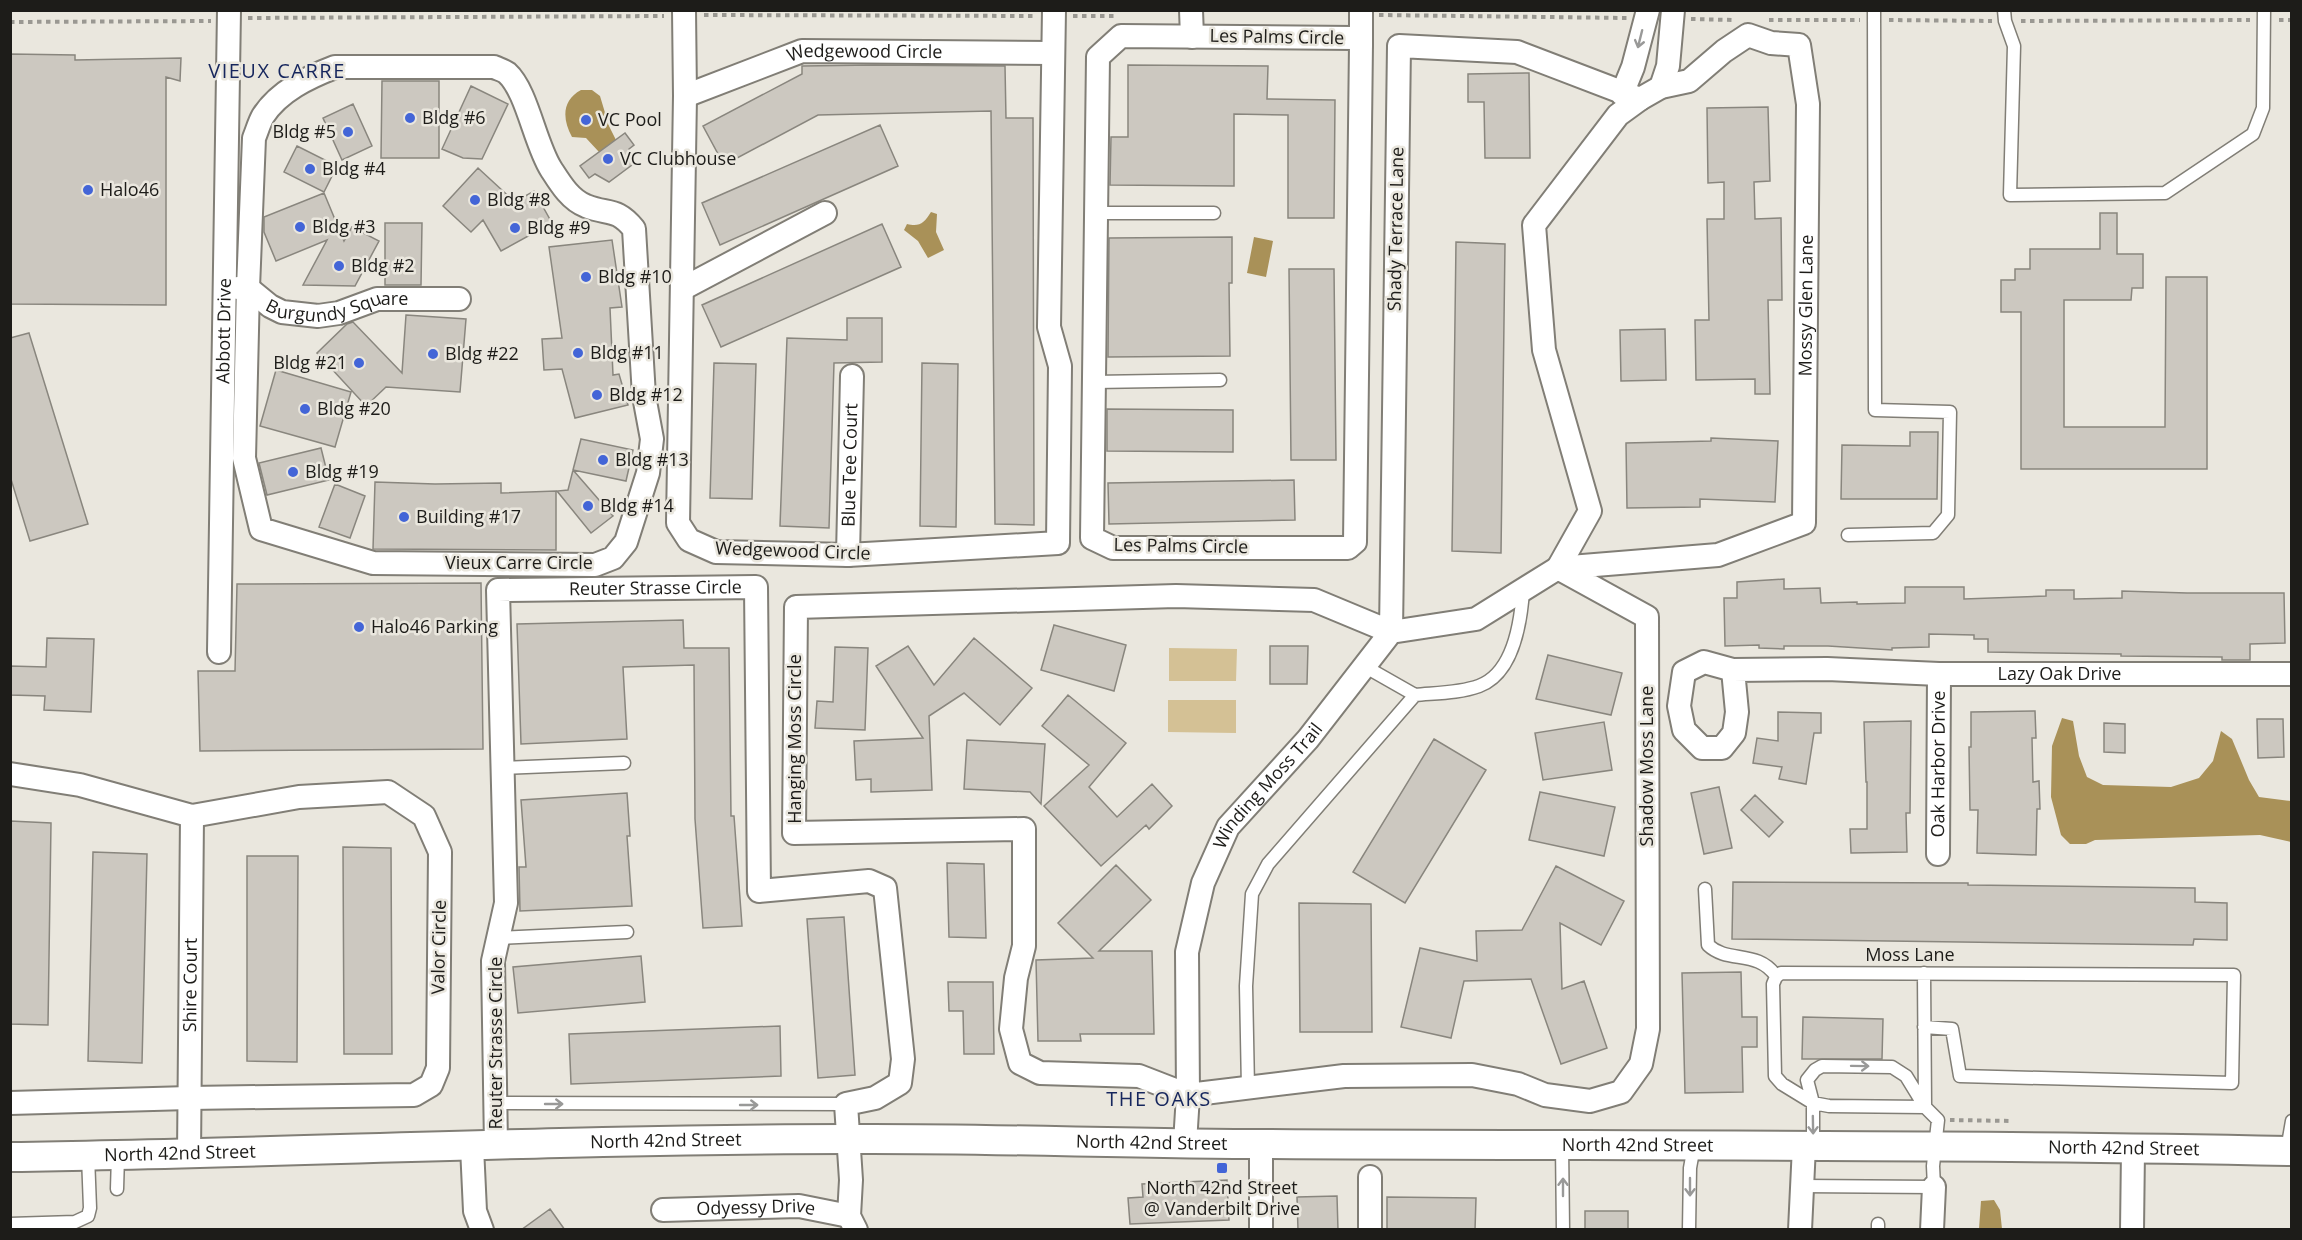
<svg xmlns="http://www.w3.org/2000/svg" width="2302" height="1240" font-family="'Open Sans',sans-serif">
	<rect width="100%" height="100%" fill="#eae7de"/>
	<path fill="#d4c195" d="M1169,648L1237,649L1236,681H1169Z
		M1168,700H1236V733L1168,732Z"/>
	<path fill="#a99158" d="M581,90H592L600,96L609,126L616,140L599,152L586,138L572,137C562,119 562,100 581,90Z
		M931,212L937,214L936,232L944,250L928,258L918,241L904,230L907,224C920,227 924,223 931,212Z
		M1254,237L1273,241L1266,277L1247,273Z
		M2062,718L2073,721L2079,756L2087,777L2103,785L2171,787L2199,778L2213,761L2221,731L2232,739L2249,780L2259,797L2291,801V842L2260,835L2095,840L2086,844H2070L2061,835L2051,797L2052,746Z
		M1994,1200L2000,1210L2002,1229H1979L1981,1201Z"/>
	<path fill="#ccc8c0" stroke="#89867e" stroke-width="1.5" d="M10,54L75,55V60L181,58L180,81L166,77V305L11,304Z
		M874,65L1005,66L1006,118H1033L1034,525L995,524L991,111L818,115L724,165L703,126L802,74V66Z
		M1128,65L1268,66L1267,99L1335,100L1334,218H1288V115L1234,114V186L1110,185L1111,137H1128Z
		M1529,73L1530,158H1485L1484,102H1468V74Z
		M382,81H439V158H381Z
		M471,86L508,104L482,159L463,158L442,149Z
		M353,104L372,146L342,160L323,118Z
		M1768,107L1770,181L1754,182L1755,219L1781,218L1782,300H1768L1770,394H1755V379L1696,380L1695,320H1709L1707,219H1724V182L1708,183L1707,108Z
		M880,125L898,166L720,245L702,203Z
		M625,133L634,145L629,149L632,165L609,182L595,174L589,178L580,166Z
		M297,146L337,166L324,192L284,172Z
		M478,168L515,202L534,191L552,223L501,251L483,220L471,232L443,206Z
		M324,193L344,241L352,227L379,241L355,286L303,285L327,240L276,261L264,232V217Z
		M2100,213H2117V254H2143V288H2132L2131,300H2064V427H2165L2166,277H2207V469H2021V312H2001V280H2015V269H2030V249H2100Z
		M385,223H422L421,285H385Z
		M882,224L901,267L721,347L702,305Z
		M1232,237V283H1229L1230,356L1108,357L1109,238Z
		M612,240L622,307L610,308L613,375L619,374L628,405L575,418L562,369L544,370L542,339L562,338L549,247Z
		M1456,242L1505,244L1501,553L1452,551Z
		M1289,269H1334L1336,460H1291Z
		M406,315L466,319L460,392L386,387L366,406L317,353L347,324L353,322L402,373Z
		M847,318H882V362L834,363L829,528L780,526L787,338L847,340Z
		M1665,329L1666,380L1621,381L1620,330Z
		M29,333L88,524L30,541L10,476V338Z
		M714,363L756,364L752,499L710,498Z
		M922,363L958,364L956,527L920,526Z
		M276,370L351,392L335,447L260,426Z
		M1107,409L1233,410V452L1107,451Z
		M1910,432H1938L1937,499H1841L1842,445L1910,446Z
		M1711,438L1778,441L1775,502L1700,499V507L1627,508L1626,443L1711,441Z
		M581,439L633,450L626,481L573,470Z
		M321,448L329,480L267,495L259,463Z
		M573,470L613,516L591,533L557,491L568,490Z
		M1294,480L1295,520L1109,524L1108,483Z
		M375,482L435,484L501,483V493L556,491V550L373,549Z
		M335,484L365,496L350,538L319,527Z
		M1784,579V589L1820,588L1821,603L1857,602V604L1905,603V587H1964V599L2046,596V590H2074V599L2122,598V591L2187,593H2284L2285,643L2250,644V660H2222V657L2121,656V654L1988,652V639H1974V635L1929,634V647L1892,648V650L1828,646H1784V649L1759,648V645L1725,646L1724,598H1737V582Z
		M481,583L483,749L200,751L198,671H235L237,584Z
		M683,620L684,648H729L731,816H734L742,926L703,928L695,819L694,665L623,667L627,739L521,744L517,624Z
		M1054,625L1126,645L1114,691L1041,670Z
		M47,638L94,639L91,712L44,710L45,696L10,695V666L46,667Z
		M974,638L1032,688L1000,725L964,693L929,716L932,790L871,792V779L856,780L854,741L923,738L876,666L908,646L934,685Z
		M1270,646H1308L1307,684H1270Z
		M835,647L868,648L865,730L815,728L817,701L833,702Z
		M1548,655L1622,673L1611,715L1536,699Z
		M1068,695L1126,743L1089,787L1117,817L1152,784L1172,806L1149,829L1146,825L1101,866L1044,806L1089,765L1042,726Z
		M2035,711L2036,738H2032L2033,782L2039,781L2040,809H2037L2036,855L1977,853L1978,810H1970L1969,747H1971V712Z
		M1778,712L1821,713V733H1814L1806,784L1779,779L1782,767L1753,763L1757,738L1778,741Z
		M2257,719H2283L2284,757L2258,758Z
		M1911,721L1910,813H1906L1907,852L1851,853L1850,829H1867V782H1866L1864,722Z
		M1604,722L1612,770L1543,780L1535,733Z
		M2104,723L2125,724V753L2104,752Z
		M1434,739L1486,770L1405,903L1353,872Z
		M967,740L1045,744L1041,804L1030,792L964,789Z
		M1719,787L1732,848L1704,854L1691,793Z
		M1540,792L1615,807L1604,856L1529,840Z
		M627,793L630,836H627L632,906L520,911L519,867H526L521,800Z
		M1755,795L1783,822L1769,837L1741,810Z
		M10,821L51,823L48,1025L10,1024Z
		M343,847L391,848L392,1054H344Z
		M93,852L147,854L142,1063L88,1061Z
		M247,856H298L297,1062L247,1061Z
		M947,863L984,864L986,938L949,937Z
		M1116,865L1151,900L1099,951H1152L1154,1034H1080L1081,1041H1038L1036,960L1093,958L1058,923Z
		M1556,866L1624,901L1601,945L1560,923L1562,989L1584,981L1607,1048L1561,1064L1531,979L1464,981L1451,1038L1401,1027L1420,948L1477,961L1476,931L1522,930Z
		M1733,882L1968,883V885L2195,888V902L2227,903V940L2194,939L2193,945L1732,939Z
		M1299,903L1371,904L1372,1032H1300Z
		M844,917L855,1075L818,1078L807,919Z
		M641,956L645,1002L518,1013L513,967Z
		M1741,972L1742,1017H1757V1047H1742L1743,1092L1685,1093L1682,973Z
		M948,982H993L994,1054H964L963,1011H949Z
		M1803,1017L1883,1019L1882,1059H1802Z
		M780,1026L781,1076L571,1084L569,1034Z
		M1227,1180L1229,1220L1130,1224L1128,1198L1143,1197L1142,1184Z
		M1337,1196L1338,1230H1298L1297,1197Z
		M1387,1197L1476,1198L1475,1230H1387Z
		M550,1209L565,1230H521Z
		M1585,1211H1628V1230H1585Z"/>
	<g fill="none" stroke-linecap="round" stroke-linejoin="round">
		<defs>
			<path id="service" d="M2004,10L2005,21L2014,46L2010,195L2165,193L2253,134L2263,108L2264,10
				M1096,213H1214
				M1094,382L1220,380
				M1848,535L1933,533L1948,515L1950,412L1875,410L1874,10
				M1364,666L1415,695
				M502,768L624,763
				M1705,889L1708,945C1728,964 1757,949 1776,976
				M498,938L627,932
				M1924,973L1925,1106
				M1248,1088L1246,986L1252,894L1268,864L1415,695C1436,693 1460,693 1479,686C1514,673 1521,621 1523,590
				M495,1103L846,1104
				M1562,1145L1563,1230
				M1813,1146V1103L1782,1084L1775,1076L1773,984L1776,977L1781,973L2234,975L2232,1083L1960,1076L1952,1029L1924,1027
				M2287,1150L2292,1121
				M1802,1186L1934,1187L1933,1166L1938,1120L1925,1107L1906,1076L1892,1067L1822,1066L1815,1070L1807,1080L1813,1103L1829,1106L1925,1107
				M117,1189L118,1156
				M10,1224L75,1222L88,1216L90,1208L88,1156
				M1689,1230L1690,1168L1694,1146
				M1878,1230V1224"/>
			<g id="minor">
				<path d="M684,10L685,96L678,523L689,540L716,552L848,555L1058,543L1060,366L1049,327L1054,10"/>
				<path d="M1191,10L1192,37"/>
				<path d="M1121,36L1354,38L1361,44L1355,542L1348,548H1113L1092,538L1098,57Z"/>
				<path d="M1361,44V10"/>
				<path d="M335,67H494C498,69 503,70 507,73C527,91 535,144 551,169C560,183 570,200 586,206C608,215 616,207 634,229L644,396L652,439L648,473L626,542L613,558L595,565L373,563L261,529L244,458L248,288L254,138C257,131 259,123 263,116C279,91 309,77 335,67Z"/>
				<path d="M1661,87L1668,66L1673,10"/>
				<path d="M1622,94L1633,67L1648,10"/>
				<path id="s1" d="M685,96L802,51L1053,53"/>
				<path id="s2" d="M238,288H248L270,306L282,312L318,316L339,313L377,299H459"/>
				<path d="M682,289L825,213"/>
				<path id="s3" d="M848,555L852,376"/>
				<path d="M1558,568L1590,511L1544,350L1534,225L1618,115L1640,99"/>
				<path id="s4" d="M219,652L229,10"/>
				<path id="s5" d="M1733,670L1737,712L1734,733L1722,748H1702L1684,730L1679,706L1684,672L1704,662L1733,670L1827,669L1939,674H2292"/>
				<path d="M10,774L80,785L192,816L299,797L388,792L424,816L440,852L438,1068L431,1085L414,1095L189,1098L10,1103"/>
				<path id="s6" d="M1938,854L1939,674"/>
				<path id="s7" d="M1185,1143L1188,1095L1187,952L1203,883L1228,827L1308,739L1391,632L1476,619L1558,568L1718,555L1804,523L1808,104L1799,45L1771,43L1748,35L1724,51L1689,81L1661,87L1640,99L1517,52L1399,46L1391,632L1314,600L1176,596L796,607L794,833L1024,829V946L1016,978L1011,1029L1020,1063L1040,1073L1139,1076L1188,1095L1344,1076L1472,1075L1518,1084L1545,1095L1590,1101L1621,1092L1641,1064L1648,1029L1647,617L1558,568"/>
				<path d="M1261,1144V1230"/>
				<path id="s8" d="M496,1145L493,961L506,903L498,590L756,587L759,891L869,881L885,888L903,1059L900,1083L875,1098L846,1104L851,1180L849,1216L856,1230"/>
				<path d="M472,1147L475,1211L482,1230"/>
				<path id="s9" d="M189,1155L192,816"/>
				<path id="s10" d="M663,1210L799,1206L849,1216"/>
				<path d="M1370,1230V1177"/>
				<path d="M1800,1230L1804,1146"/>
				<path d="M1932,1230L1934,1187"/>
				<path d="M2132,1230L2133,1150"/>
			</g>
			<g id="tertiary">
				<path id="s11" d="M10,1157C289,1153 568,1139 847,1139C988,1138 1130,1144 1271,1144C1611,1146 1952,1144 2292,1151"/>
			</g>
		</defs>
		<use href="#service" stroke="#817e76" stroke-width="15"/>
		<use href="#minor" stroke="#817e76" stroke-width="26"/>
		<use href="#tertiary" stroke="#817e76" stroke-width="32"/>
		<path stroke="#9a9892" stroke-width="4" stroke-dasharray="4.5 4.5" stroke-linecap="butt" d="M704,15L1036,16
			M1379,15L1627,18
			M1073,16H1114
			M248,18L664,16
			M1691,19L1734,20
			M1769,20H1860
			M1889,20L1992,21
			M2279,20H2292
			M2021,21L2250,20
			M10,22L211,21
			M1950,1120L2012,1121"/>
		<use href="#service" stroke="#fff" stroke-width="12"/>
		<use href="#minor" stroke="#fff" stroke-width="22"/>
		<use href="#tertiary" stroke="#fff" stroke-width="28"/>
	</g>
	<defs><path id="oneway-shaft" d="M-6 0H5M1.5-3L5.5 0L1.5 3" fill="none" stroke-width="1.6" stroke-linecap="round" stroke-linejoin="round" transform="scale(1.5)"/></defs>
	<g stroke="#999998">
		<use href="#oneway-shaft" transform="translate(1640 39) rotate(104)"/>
		<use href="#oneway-shaft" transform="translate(1860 1066) rotate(1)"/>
		<use href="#oneway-shaft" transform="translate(554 1104)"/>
		<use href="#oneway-shaft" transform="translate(749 1105)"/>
		<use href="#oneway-shaft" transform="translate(1813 1125) rotate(89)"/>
		<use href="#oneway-shaft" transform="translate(1563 1187) rotate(-90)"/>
		<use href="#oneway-shaft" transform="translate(1690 1187) rotate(90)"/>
	</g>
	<g fill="#4365d7" stroke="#eae7de" stroke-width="2">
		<circle cx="410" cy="118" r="6"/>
		<circle cx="586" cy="120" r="6"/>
		<circle cx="348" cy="132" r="6"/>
		<circle cx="608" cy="159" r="6"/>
		<circle cx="310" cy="169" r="6"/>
		<circle cx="88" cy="190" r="6"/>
		<circle cx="475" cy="200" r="6"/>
		<circle cx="300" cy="227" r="6"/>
		<circle cx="515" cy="228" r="6"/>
		<circle cx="339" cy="266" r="6"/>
		<circle cx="586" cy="277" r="6"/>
		<circle cx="578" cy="353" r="6"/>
		<circle cx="433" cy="354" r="6"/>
		<circle cx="359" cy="363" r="6"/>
		<circle cx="597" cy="395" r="6"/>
		<circle cx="305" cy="409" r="6"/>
		<circle cx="603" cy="460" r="6"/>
		<circle cx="293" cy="472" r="6"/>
		<circle cx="588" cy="506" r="6"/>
		<circle cx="404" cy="517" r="6"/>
		<circle cx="359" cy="627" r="6"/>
		<rect x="1216" y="1162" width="12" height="12" rx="3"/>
	</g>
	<g text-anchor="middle" stroke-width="5" stroke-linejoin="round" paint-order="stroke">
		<g font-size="18" fill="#1d1c19" stroke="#eae7de">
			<text transform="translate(1277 37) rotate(1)" y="6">Les Palms Circle</text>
			<text dy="6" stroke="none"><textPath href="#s1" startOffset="188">Wedgewood Circle</textPath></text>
			<text transform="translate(1396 229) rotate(-89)" y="6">Shady Terrace Lane</text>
			<text dy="6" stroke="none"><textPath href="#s2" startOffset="108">Burgundy Square</textPath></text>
			<text dy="6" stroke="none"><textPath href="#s7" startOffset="1230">Mossy Glen Lane</textPath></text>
			<text dy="6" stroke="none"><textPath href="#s4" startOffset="321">Abbott Drive</textPath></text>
			<text dy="6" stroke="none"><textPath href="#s3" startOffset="90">Blue Tee Court</textPath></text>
			<text transform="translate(1181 546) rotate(1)" y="6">Les Palms Circle</text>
			<text transform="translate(793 551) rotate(2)" y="6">Wedgewood Circle</text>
			<text x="519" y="569">Vieux Carre Circle</text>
			<text dy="6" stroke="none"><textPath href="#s8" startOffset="714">Reuter Strasse Circle</textPath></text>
			<text dy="6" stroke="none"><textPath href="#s5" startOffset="566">Lazy Oak Drive</textPath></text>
			<text transform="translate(795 739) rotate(-90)" y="6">Hanging Moss Circle</text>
			<text dy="6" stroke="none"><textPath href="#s6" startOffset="90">Oak Harbor Drive</textPath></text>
			<text transform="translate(1647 766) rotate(-90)" y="6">Shadow Moss Lane</text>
			<text dy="6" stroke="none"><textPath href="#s7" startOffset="380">Winding Moss Trail</textPath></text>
			<text transform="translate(439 947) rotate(-89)" y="6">Valor Circle</text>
			<text x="1910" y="961">Moss Lane</text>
			<text dy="6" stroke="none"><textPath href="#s9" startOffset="170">Shire Court</textPath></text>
			<text transform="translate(496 1043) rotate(-90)" y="6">Reuter Strasse Circle</text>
			<text dy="6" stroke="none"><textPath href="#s11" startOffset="656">North 42nd Street</textPath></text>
			<text dy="6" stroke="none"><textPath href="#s11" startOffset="1142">North 42nd Street</textPath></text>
			<text dy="6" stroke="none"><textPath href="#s11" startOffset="1628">North 42nd Street</textPath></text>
			<text dy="6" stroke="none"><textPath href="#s11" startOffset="2114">North 42nd Street</textPath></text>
			<text dy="6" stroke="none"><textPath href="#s11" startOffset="170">North 42nd Street</textPath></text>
			<text dy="6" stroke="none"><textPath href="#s10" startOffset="93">Odyessy Drive</textPath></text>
		</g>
		<g font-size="18" fill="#1d1c19" stroke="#eae7de" text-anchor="start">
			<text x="422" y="124">Bldg #6</text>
			<text x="598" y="126">VC Pool</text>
			<text x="336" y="138" text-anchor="end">Bldg #5</text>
			<text x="620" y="165">VC Clubhouse</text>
			<text x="322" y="175">Bldg #4</text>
			<text x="100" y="196">Halo46</text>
			<text x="487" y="206">Bldg #8</text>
			<text x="312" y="233">Bldg #3</text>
			<text x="527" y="234">Bldg #9</text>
			<text x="351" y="272">Bldg #2</text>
			<text x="598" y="283">Bldg #10</text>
			<text x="590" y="359">Bldg #11</text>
			<text x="445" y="360">Bldg #22</text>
			<text x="347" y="369" text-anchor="end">Bldg #21</text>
			<text x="609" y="401">Bldg #12</text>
			<text x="317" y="415">Bldg #20</text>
			<text x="615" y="466">Bldg #13</text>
			<text x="305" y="478">Bldg #19</text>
			<text x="600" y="512">Bldg #14</text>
			<text x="416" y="523">Building #17</text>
			<text x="371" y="633">Halo46 Parking</text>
			<text x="1222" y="1194" text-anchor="middle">North 42nd Street<tspan x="1222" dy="21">@ Vanderbilt Drive</tspan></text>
		</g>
		<g font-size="20" letter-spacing="1.5" fill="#16265d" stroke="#eae7de">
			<text x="277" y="78">VIEUX CARRE</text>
			<text x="1159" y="1106">THE OAKS</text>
		</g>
	</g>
	<rect width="2302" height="1240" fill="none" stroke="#1d1c19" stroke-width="24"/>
</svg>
